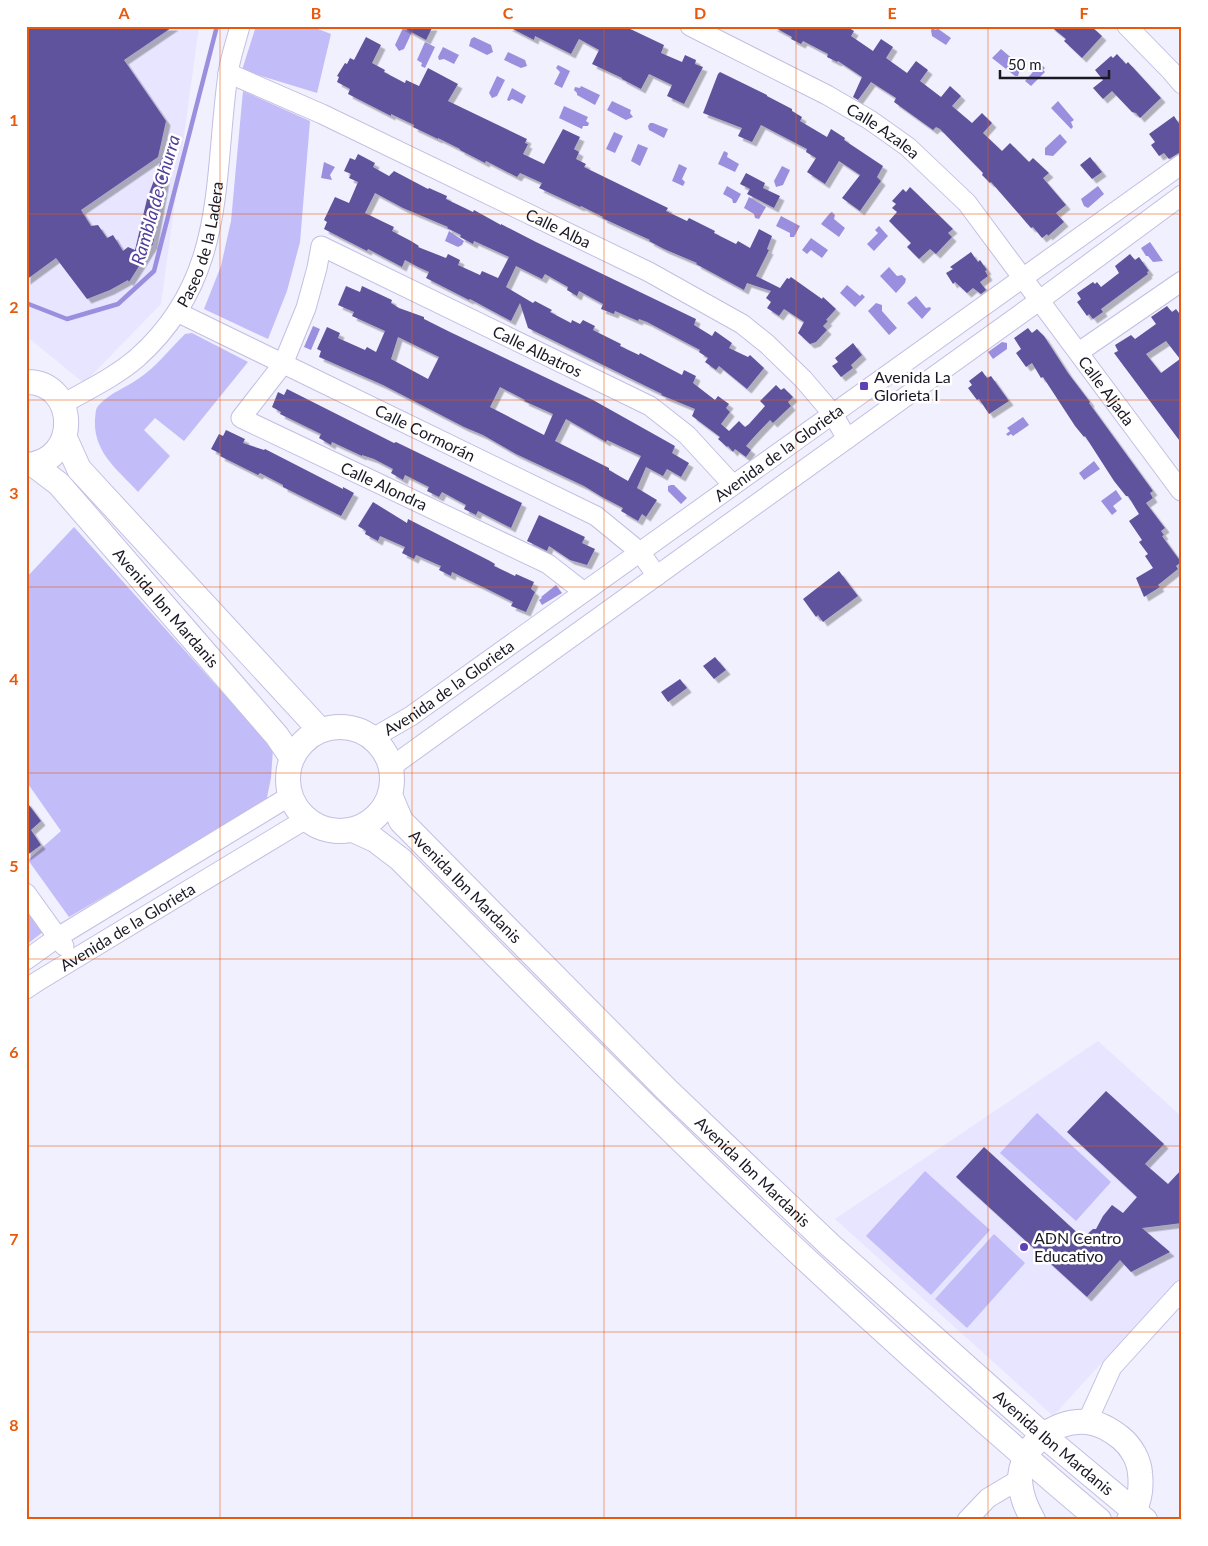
<svg xmlns="http://www.w3.org/2000/svg" width="1208" height="1546" font-family="Lato,sans-serif">
	<defs>
		<filter id="shadow"><feDropShadow dx="4.5" dy="4.5" stdDeviation="0" flood-color="#0004"/></filter>
	</defs>
	<rect width="100%" height="100%" fill="#f1f0fe"/>
	<path fill="#e7e5ff" d="M26,26H199L161,304L84,383L26,336Z
		M1098,1041L1182,1117V1275L1053,1416L835,1219Z"/>
	<path fill="#c2bcf9" d="M256,26H310L331,34L317,93L242,70Z
		M243,91L310,121L300,242L287,291L268,339L204,309L221,266L231,221Z
		M192,333L248,362L184,441L155,418L144,430L170,456L138,492C117,469 93,452 95,419C96,413 95,409 99,405C110,393 125,388 138,379C156,367 169,350 185,334Z
		M74,527L273,749L271,778L266,802L69,917L28,860L61,831L26,781V578Z
		M26,908L43,932L26,945Z
		M1037,1113L1111,1182L1076,1221L1000,1153Z
		M925,1171L990,1230L931,1295L866,1236Z
		M994,1234L1025,1263L967,1328L935,1299Z"/>
	<path fill="#9a8fde" d="M403,28L412,32L404,49L399,51L395,45Z
		M932,28L936,30L937,28L951,38L946,45L932,36L931,30Z
		M474,37L491,45L493,52L487,55L469,46L471,39Z
		M425,42L435,47L425,68L421,66L422,63L417,60Z
		M443,47L459,55L454,64L444,59L439,60L438,57Z
		M1001,49L1021,66L1018,76H1015L992,58Z
		M508,52L525,60L527,66L521,68L504,60Z
		M558,65L570,71L562,88L554,84L560,72L556,68Z
		M1042,65L1045,68L1043,70L1045,72L1031,86L1025,81L1038,66L1040,67Z
		M497,76L505,80L497,96L492,98L489,93Z
		M581,86L600,95L595,105L577,95V93L574,90L575,87L580,88Z
		M512,88L526,96L522,104L512,99L509,101L507,100Z
		M612,101L631,110L630,113L633,117L626,120L607,110Z
		M1058,101L1074,120L1071,122L1073,127L1071,129L1051,108Z
		M564,106L588,117L586,121L589,123L588,126H583L582,129L559,118Z
		M650,123H653L668,129L664,138L649,130L648,126Z
		M614,132L623,136L615,153L606,149Z
		M1060,134L1067,142L1053,156L1045,155V148Z
		M638,144L648,148L640,166L631,161Z
		M724,151L728,153L727,157L739,164L735,172L718,164Z
		M324,162L335,167L330,175L332,180L321,178Z
		M679,164L687,168L682,179L685,182L683,186L672,181Z
		M782,166L790,170L783,185L776,187L774,181Z
		M727,186L741,194L736,203H733L732,199L723,194Z
		M1098,186L1104,194L1088,208L1084,206L1081,199Z
		M749,197L766,207L759,219L755,218L754,214L744,208Z
		M832,212L835,215L834,219L845,228L839,237L821,224L830,213Z
		M781,216L800,226L794,237H790V233L776,226Z
		M879,226L888,236L874,251L867,244L878,233L875,230Z
		M449,231L464,241L462,245L458,247L445,241Z
		M811,238L828,250L822,258L811,250L807,254L802,250Z
		M1150,242L1163,261L1153,262L1148,256H1146L1141,248Z
		M889,267L897,276L902,275L906,279L905,283L896,293L880,276Z
		M847,285L860,296L862,294L865,297L855,307L840,293Z
		M916,296L926,308L930,307L931,309L922,319L907,303Z
		M876,303L882,305V311L897,328L889,335L868,311Z
		M313,326L320,329L311,350L304,347Z
		M1002,342L1007,343V349L993,359L988,352Z
		M1023,417L1029,425L1013,436L1011,434L1008,436L1006,434L1010,431L1007,428Z
		M1094,461L1100,469L1084,480L1079,473Z
		M671,485H674L687,498L681,504L668,491V486Z
		M1116,490L1122,499L1113,506L1117,511L1112,515L1101,501Z
		M556,585L562,593L542,605L539,600L542,598L541,597Z"/>
	<g fill="none" stroke-linecap="round" stroke-linejoin="round">
		<path stroke="#9a8fde" stroke-width="4.5" d="M26,303L67,319L118,304L154,271L217,26"/>
	</g>
	<path fill="#60539d" fill-rule="evenodd" filter="url(#shadow)" d="M26,26H174L124,60L166,121L158,157L81,210L91,226L98,225L107,238L113,235L123,251L128,247L135,250L147,199L163,156L169,157L153,244L129,282L128,280L110,290L87,299L56,258L26,280Z
		M400,26H433L426,40Z
		M507,26H624L664,45L661,53L682,62L685,55L696,60L695,64L703,67L684,104L667,96L672,85L649,74L641,89L622,79V78L592,64L599,50L579,39L571,54L535,36L534,40Z
		M772,26H846L854,31L851,36L873,51L881,39L893,47L886,58L907,73L916,61L928,70L920,81L941,97L950,86L961,96L952,106L972,123L982,113L992,123L983,133L1002,151L1010,143L1029,162L1033,158L1049,173L1043,178L1066,205L1056,213L1064,222L1048,236L1047,234L1042,238L1033,227L1031,228L991,182L990,183L982,175L983,173L940,129L936,127L933,130L894,102L896,98L871,82L858,100L853,97L862,77L838,61L837,62L827,57L828,54L803,41L801,44L791,39L792,37Z
		M1050,26H1091L1102,36L1082,58L1064,41L1066,39Z
		M366,37L381,45L372,63L385,70L384,72L405,83L406,80L419,86L428,68L458,84L448,101L527,139L525,143L528,144L523,154L544,164L563,129L580,137L574,149L579,152L576,159L586,164L584,167L668,208L666,211L687,221L689,218L715,231L714,233L736,244L738,241L750,248L759,229L772,236L767,249L769,250L756,276L780,288L787,278L789,279L791,277L822,299L823,297L836,309L826,320L828,321L823,326L827,330L816,342L810,344L798,333L804,322L784,309L779,316L767,308L771,302L766,298L771,291L747,283L744,290L696,264L697,263L664,249L649,241L650,240L602,218L603,217L581,206L580,207L539,188L542,183L520,173L517,177L486,161L485,163L460,150V149L438,138V139L413,127L414,125L391,114V116L348,94L350,89L337,82L339,77L337,76L345,63L347,64L350,58L354,60Z
		M1117,54L1126,64L1128,62L1161,98L1140,118L1136,113L1132,112L1112,91L1103,99L1093,88L1103,80L1095,70L1111,56L1113,58Z
		M720,72L767,95V96L792,109V111L802,117L800,121L827,137L831,129L845,138L844,140L883,166L877,177L881,181L860,211L842,198L860,175L839,161L825,184L807,172L816,158L806,152L807,149L761,125L752,142L738,136L742,128L703,113L718,74Z
		M1174,116L1182,128V151L1169,159L1164,153L1159,156L1151,145L1155,142L1149,134Z
		M358,154L375,163L373,167L389,176L394,171L428,189L429,188L447,196L446,199L473,212L474,210L501,225V224L536,242L696,319L694,325L712,336L715,331L732,343L729,348L748,357L750,355L764,368L747,389L719,366L716,370L705,362L708,358L699,352L700,350L647,322L639,319L638,321L615,311L614,314L601,309L603,304L579,291L577,296L567,290L568,287L545,274L542,279L516,266L506,287L533,303L535,301L552,310L550,312L571,323L572,320L580,324L583,320L595,326L593,330L621,344L620,346L639,355L640,353L682,375L684,370L696,376L693,383L715,400L718,396L729,404L726,408L730,412L721,424L729,431L739,421L745,427L749,424L765,406L760,401L776,385L781,390L784,388L793,397L788,402L791,406L773,423L770,420L753,438L746,446L751,450L746,457L735,449L733,452L728,446L727,447L718,439L720,437L692,416L695,409L661,395L662,394L528,328L520,303L511,321L470,299L469,300L426,278L429,272L418,267L405,260L402,267L368,249L367,251L324,229L327,222L324,220L335,197L349,203L358,182L349,178L351,174L344,171L350,158L355,160ZM375,193L403,208L448,227L447,228L461,235L460,237L473,244L474,241L509,257L498,278L482,271L480,275L458,265L460,260L448,254L446,258L418,247L419,246L411,241L392,231L394,227L365,213Z
		M1090,157L1102,172L1092,179L1080,165Z
		M746,173L765,183L763,188L780,196L774,208L747,194L750,189L740,184Z
		M910,187L953,229L948,233L952,237L936,254L930,249L919,259L907,247L911,243L889,221L897,212L892,208L896,204L892,201L903,189L906,192Z
		M971,252L978,262L980,260L987,270L985,271L988,276L980,282L986,290L981,294L973,288L967,293L955,282L953,284L946,273L953,269L950,267Z
		M1130,254L1135,260L1139,257L1149,271L1147,272L1148,274L1101,309L1103,312L1093,319L1089,314L1087,316L1077,302L1081,299L1077,293L1093,282L1095,284L1097,282L1101,287L1119,273L1115,266Z
		M346,286L360,292L362,286L392,300L391,303L399,308L424,317V319L450,332L593,400L675,446L672,453L689,463L681,477L667,469L663,476L646,467L637,488L657,500L646,517L642,514L638,521L621,511L623,508L602,497L584,486L516,454L483,435L464,427L383,385L319,357L321,351L317,349L327,327L340,333L338,338L365,350L367,347L376,352L385,331L352,316L354,312L338,305ZM398,337L439,357L428,379L391,359ZM500,387L525,400L524,401L553,414L544,435L490,407ZM566,419L606,442L607,440L641,456L628,481L609,470V468L555,441Z
		M1167,306L1172,312L1176,309L1182,317V444L1114,353L1118,351L1115,345L1131,335L1135,339L1156,324L1151,317ZM1166,341L1180,359L1161,373L1146,354Z
		M1028,328L1032,333L1037,329L1044,336L1068,373L1090,402L1089,403L1153,491L1150,493L1153,498L1146,503L1165,528L1161,531L1164,535L1162,536L1181,562L1176,566L1178,569L1158,585L1160,587L1144,597L1136,578L1153,568L1145,556L1148,554L1139,542L1142,540L1129,521L1139,514L1128,496H1126L1114,481L1085,436L1084,437L1075,426L1043,377L1041,378L1032,363L1026,367L1016,353L1021,349L1014,338Z
		M853,343L862,355L851,365L853,368L841,377L832,366L838,362L835,358Z
		M982,371L987,378L991,376L1009,401L989,414L979,399L977,400L968,388L972,385L969,381Z
		M287,389L394,443L396,442L522,503L511,528L478,511L476,515L464,509L466,505L442,492L439,497L427,491L429,487L405,475L403,480L391,473L393,469L374,459L362,455V456L332,442L331,445L319,438L321,434L280,414L281,412L272,407L278,392L284,395Z
		M226,430L245,439L243,443L264,450L265,449L343,489V487L354,493L341,516L283,487V485L260,473L258,475L220,456L221,454L211,449L219,434L223,436Z
		M373,502L407,523L408,519L490,561L495,564L494,566L515,576L516,574L534,582L531,589L535,592L526,612L511,606L513,602L489,590L452,572L451,576L439,570L441,566L416,555L414,559L402,553L405,547L380,536L378,541L365,534L366,531L358,526Z
		M539,515L585,537L582,543L595,549L587,565L570,560L549,546L547,551L527,541Z
		M839,571L858,596L823,622L818,615L816,617L803,599Z
		M715,657L726,670L714,679L703,666Z
		M680,679L687,688L668,702L661,692Z
		M26,801L41,821L31,830L41,845L26,856Z
		M1106,1091L1164,1144L1145,1164L1168,1184L1182,1169V1223L1142,1228L1170,1252L1131,1272L1120,1260L1087,1297L956,1177L984,1147L1083,1238L1093,1229H1096L1103,1216L1112,1205L1123,1213L1137,1197L1067,1132Z"/>
	<g fill="none" stroke-linecap="round" stroke-linejoin="round">
		<defs>
			<g id="minor">
				<path id="s1" d="M690,26L827,95L870,120L908,147L967,203L1181,491"/>
				<path d="M1127,26L1171,71L1182,84"/>
				<path id="s2" d="M228,73L322,114L649,272L742,324L767,344L803,379L833,414L847,439"/>
				<path id="s3" d="M177,312L596,516L640,552L657,576"/>
				<path d="M1079,352L1182,281"/>
				<path id="s4" d="M63,404C87,390 115,377 137,358C227,278 213,181 228,74C230,58 236,42 240,26"/>
				<path id="s5" d="M584,592L548,564L241,418L283,364L306,308L317,268L321,246L650,406L687,435L733,485"/>
				<path id="s6" d="M373,738L411,716L1182,164"/>
				<path d="M391,767L1040,300L1182,195"/>
				<path d="M26,893L64,946"/>
				<path d="M26,960L58,937L290,796"/>
				<path id="s7" d="M26,989L38,981L306,819"/>
				<path d="M1087,1422L1112,1367L1182,1290"/>
				<path d="M967,1520L988,1498L1020,1479"/>
			</g>
			<g id="major">
				<path d="M26,382C78,381 81,462 26,465"/>
				<path d="M65,438L79,469L320,730"/>
				<path id="s8" d="M34,465L59,484L277,736L292,758"/>
				<circle cx="340" cy="779" r="52"/>
				<path id="s9" d="M390,795L401,821L667,1090L831,1246L1043,1435L1145,1520"/>
				<path d="M353,830L375,840L400,859C482,941 563,1024 646,1106C791,1249 943,1388 1099,1520"/>
				<path d="M1033,1520C1026,1507 1021,1496 1020,1481C1020,1446 1054,1419 1087,1422C1099,1423 1111,1430 1121,1438C1131,1446 1139,1460 1140,1473C1142,1491 1139,1504 1129,1520"/>
			</g>
		</defs>
		<use href="#minor" stroke="#c2bfe2" stroke-width="21"/>
		<use href="#major" stroke="#c2bfe2" stroke-width="26"/>
		<use href="#minor" stroke="#fff" stroke-width="19"/>
		<use href="#major" stroke="#fff" stroke-width="24"/>
	</g>
	<path fill="none" stroke="#e8590c" stroke-width="1" stroke-opacity="0.55" d="M220,26V1520M412,26V1520M604,26V1520M796,26V1520M988,26V1520M26,214H1182M26,400H1182M26,587H1182M26,773H1182M26,959H1182M26,1146H1182M26,1332H1182"/>
	<g fill="#5e40b8" stroke="#fff" stroke-width="2">
		<rect x="859" y="381" width="10" height="10" rx="2.5"/>
		<circle cx="1024" cy="1247" r="5"/>
	</g>
	<g text-anchor="middle" stroke-width="5" stroke-linejoin="round" paint-order="stroke">
		<g font-size="16" fill="#191824" stroke="#fff">
			<text dy="6" stroke="none"><textPath href="#s1" startOffset="220">Calle Azalea</textPath></text>
			<text dy="6" stroke="none"><textPath href="#s2" startOffset="365">Calle Alba</textPath></text>
			<text dy="6" stroke="none"><textPath href="#s4" startOffset="221">Paseo de la Ladera</textPath></text>
			<text dy="6" stroke="none"><textPath href="#s5" startOffset="819">Calle Albatros</textPath></text>
			<text dy="6" stroke="none"><textPath href="#s1" startOffset="565">Calle Aljada</textPath></text>
			<text dy="6" stroke="none"><textPath href="#s3" startOffset="276">Calle Cormorán</textPath></text>
			<text dy="6" stroke="none"><textPath href="#s6" startOffset="496">Avenida de la Glorieta</textPath></text>
			<text transform="translate(384 486) rotate(25)" y="6">Calle Alondra</text>
			<text dy="6" stroke="none"><textPath href="#s8" startOffset="195">Avenida Ibn Mardanis</textPath></text>
			<text dy="6" stroke="none"><textPath href="#s6" startOffset="91">Avenida de la Glorieta</textPath></text>
			<text dy="6" stroke="none"><textPath href="#s9" startOffset="120">Avenida Ibn Mardanis</textPath></text>
			<text dy="6" stroke="none"><textPath href="#s7" startOffset="119">Avenida de la Glorieta</textPath></text>
			<text dy="6" stroke="none"><textPath href="#s9" startOffset="525">Avenida Ibn Mardanis</textPath></text>
			<text dy="6" stroke="none"><textPath href="#s9" startOffset="930">Avenida Ibn Mardanis</textPath></text>
		</g>
		<g font-size="16" fill="#191824" stroke="#fff" text-anchor="start">
			<text x="874" y="383">Avenida La<tspan x="874" dy="18">Glorieta I</tspan></text>
			<text x="1034" y="1244">ADN Centro<tspan x="1034" dy="18">Educativo</tspan></text>
		</g>
		<g font-size="18" font-style="italic" fill="#523d9a" stroke="#fff">
			<text transform="translate(156 200) rotate(-74)" y="6">Rambla de Churra</text>
		</g>
	</g>
	<rect width="1208" height="1546" fill="none" stroke="#ffffff" stroke-width="55"/>
	<path d="M1000 70v8h109v-8" fill="none" stroke="#191824" stroke-width="2.5"/>
	<text x="1008" y="70" font-size="15" fill="#191824" stroke="#ffffff" stroke-width="4" paint-order="stroke">50 m</text>
	<rect x="28" y="28" width="1152" height="1490" fill="none" stroke="#e8590c" stroke-width="2"/>
	<g font-size="16" text-anchor="middle" font-weight="bold" fill="#e8590c">
		<text x="124" y="19">A</text>
		<text x="316" y="19">B</text>
		<text x="508" y="19">C</text>
		<text x="700" y="19">D</text>
		<text x="892" y="19">E</text>
		<text x="1084" y="19">F</text>
		<text x="14" y="126">1</text>
		<text x="14" y="313">2</text>
		<text x="14" y="499">3</text>
		<text x="14" y="685">4</text>
		<text x="14" y="872">5</text>
		<text x="14" y="1058">6</text>
		<text x="14" y="1245">7</text>
		<text x="14" y="1431">8</text>
	</g>
</svg>
